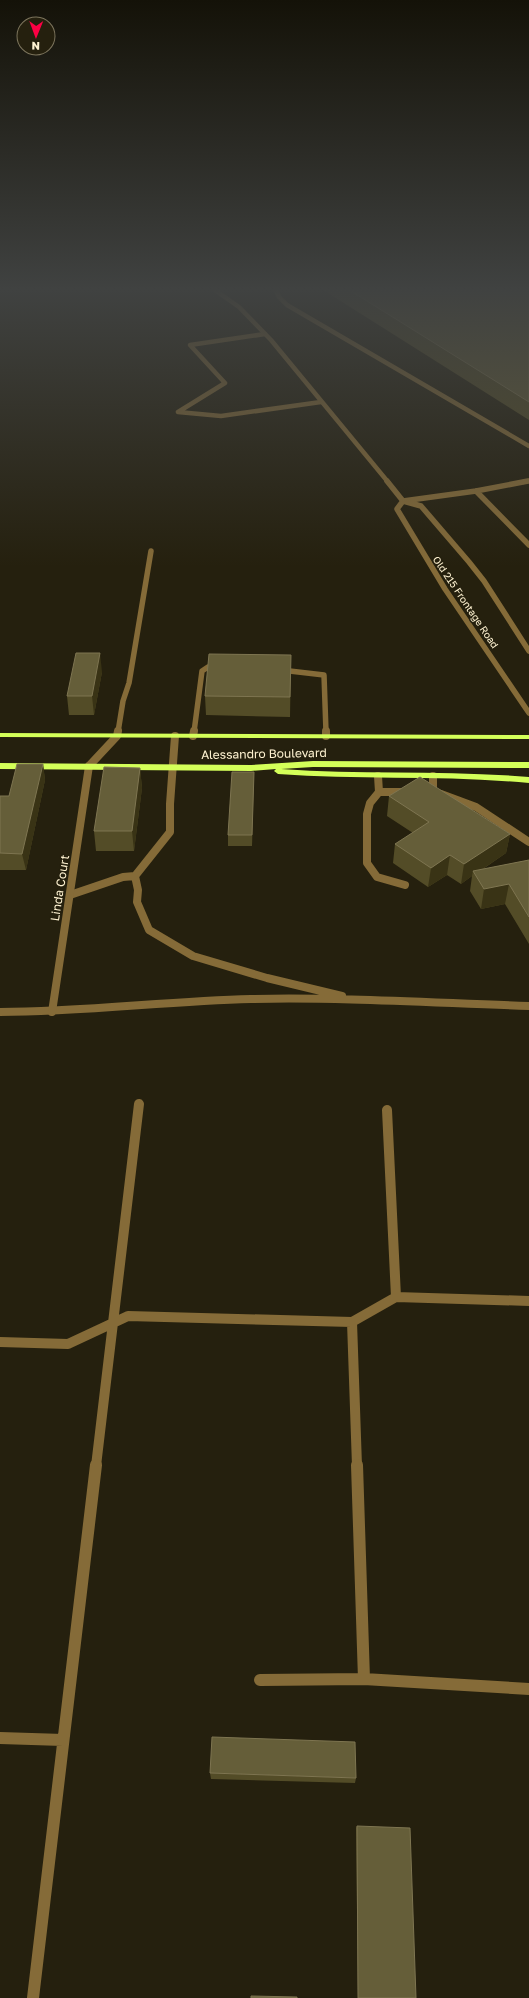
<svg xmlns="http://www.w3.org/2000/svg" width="529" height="1998" font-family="'Golos Text',sans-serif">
	<rect width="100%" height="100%" fill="#25200e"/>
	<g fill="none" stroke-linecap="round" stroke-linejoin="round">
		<path stroke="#856b38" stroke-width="4.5" d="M275,288L279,297L287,305L529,446
			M215,290L222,288
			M265,334L190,345L225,383L178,412L221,416L321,402
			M523,482L529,481"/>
		<path stroke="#856b38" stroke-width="5.5" d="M476,491L529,545
			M403,501L476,491L528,481
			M281,670L324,675L326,732
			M118,732L123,701L129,683L151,551
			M194,732L202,671L208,667L217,666"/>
		<path stroke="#856b38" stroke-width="8" d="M326,731V736
			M193,736L194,731
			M89,766L117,736L118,731
			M378,776L379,792
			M433,776V792
			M405,792H379L370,803L367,814V863L377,877L405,885
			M441,794L476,807L529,842
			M135,876L170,832V804L175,736
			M70,895L123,877L135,876L138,890L137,902L149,930L193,956L267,978L342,996
			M0,1012C84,1012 167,1001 251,999C343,997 436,1003 529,1006"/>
		<path stroke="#856b38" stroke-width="10" d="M387,1110L396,1297
			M352,1322L357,1466
			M0,1342L68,1344L128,1316L352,1322L396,1297L529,1301
			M96,1466L139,1104"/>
		<path stroke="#856b38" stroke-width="12" d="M357,1465L364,1679L529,1689
			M260,1680L364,1679
			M0,1738L63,1740
			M33,1998L96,1465"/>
		<path stroke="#856b38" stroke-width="8" d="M52,1012L89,766"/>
		<path stroke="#856b38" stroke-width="4.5" d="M212,288L239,307L271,340L388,482"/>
		<path stroke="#856b38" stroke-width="5.5" d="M387,481L403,501L421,506L469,562L484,581L529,651
			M403,501L397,509L445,589L529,713"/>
		<path fill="#d4ff59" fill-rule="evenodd" d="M0,733L529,735V739L0,737Z
			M313,761L529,762V768L313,767L281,769C364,775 446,770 529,777V783C445,775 362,780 278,774L274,771L276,769L251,771L0,769V763L251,765Z"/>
	</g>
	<path fill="#534c27" d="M320,288H529V420Z
		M291,655L290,717L206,715L205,696Z
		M102,672L94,715H69L67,696Z
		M43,764L45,780L26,870H0V796H9Z
		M140,768L142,788L134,851H96L94,831Z
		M254,772L252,846H228V835Z
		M389,796L510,834L506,853L483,869L529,860V944L505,904L481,909L470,891L472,876L461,884L447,875L428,887L393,863L395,844L413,833L387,816Z
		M210,1773L356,1778L355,1783L211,1779Z
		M357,1826L416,1998H358L356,1828Z"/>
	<path fill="#393315" d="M100,653L102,672L94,715L92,696Z
		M43,764L45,780L26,870L22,854Z
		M140,768L142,788L134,851L132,831Z
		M254,772V783L252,846V835Z
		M510,834L506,853L475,874L473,871L472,876L461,884L464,864Z
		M450,855L447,875L428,887L431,868Z
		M509,884L505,904L481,909L484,889Z"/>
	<path fill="#655e39" stroke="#7e7551" d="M346,288H529V402Z
		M76,653H100L92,696H67Z
		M209,654L291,655L290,697L205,696Z
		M17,764H43L22,854L0,853V796H9Z
		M104,767L140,768L132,831H94Z
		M232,772H254L252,835H228Z
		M420,777L510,834L464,864L450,855L431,868L395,844L429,822L389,796Z
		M529,860V917L509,884L484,889L473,871Z
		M212,1737L355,1742L356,1778L210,1773Z
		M357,1826L410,1828L416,1998H358Z
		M251,1996L297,1997V1998H251Z"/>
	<linearGradient id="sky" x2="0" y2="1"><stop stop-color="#141208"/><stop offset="0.51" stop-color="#404241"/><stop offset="1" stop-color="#404241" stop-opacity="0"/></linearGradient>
	<rect width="529" height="567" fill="url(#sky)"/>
	<g text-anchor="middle" stroke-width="3" stroke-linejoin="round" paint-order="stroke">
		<g font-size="10" fill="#fff3d2" stroke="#25200e">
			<text transform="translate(466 602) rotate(56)" y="4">Old 215 Frontage Road</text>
		</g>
		<g font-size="12" fill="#fff3d2" stroke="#25200e">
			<text transform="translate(264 754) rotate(-1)" y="4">Alessandro Boulevard</text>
			<text transform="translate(60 888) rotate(-81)" y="4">Linda Court</text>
		</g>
	</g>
	<g transform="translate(36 36) rotate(181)"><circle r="19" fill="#25200e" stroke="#7c745c"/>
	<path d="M0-3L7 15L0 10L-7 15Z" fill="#fd0044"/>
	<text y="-6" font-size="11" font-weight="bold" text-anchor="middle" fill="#fff3d2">N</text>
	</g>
</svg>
